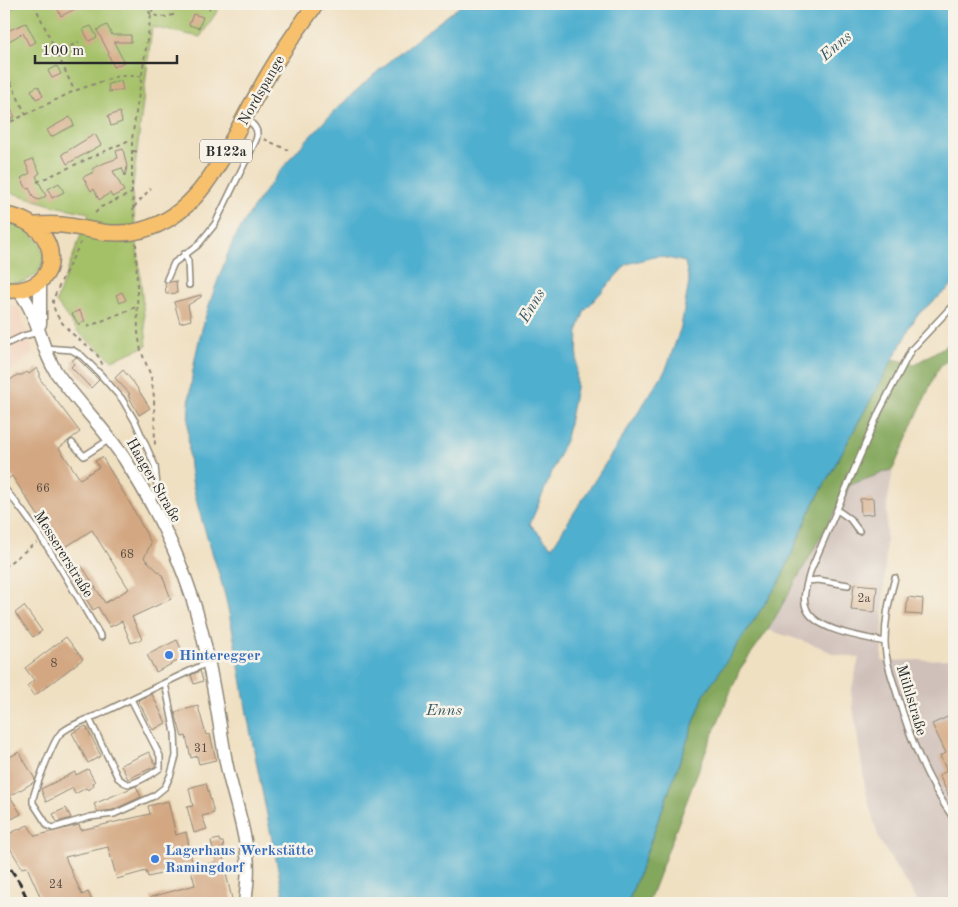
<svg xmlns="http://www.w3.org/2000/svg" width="958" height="907" font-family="'Old Standard TT',serif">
	<rect width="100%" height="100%" fill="#f7f3e8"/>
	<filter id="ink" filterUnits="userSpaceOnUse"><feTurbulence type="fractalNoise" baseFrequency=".02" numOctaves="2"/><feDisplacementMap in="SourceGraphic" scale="10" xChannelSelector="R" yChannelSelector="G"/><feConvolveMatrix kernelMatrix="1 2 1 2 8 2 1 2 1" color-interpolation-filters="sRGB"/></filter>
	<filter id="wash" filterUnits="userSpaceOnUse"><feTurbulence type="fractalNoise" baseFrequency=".0096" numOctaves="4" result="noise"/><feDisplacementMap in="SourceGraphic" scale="20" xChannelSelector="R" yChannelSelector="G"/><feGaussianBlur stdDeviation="1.12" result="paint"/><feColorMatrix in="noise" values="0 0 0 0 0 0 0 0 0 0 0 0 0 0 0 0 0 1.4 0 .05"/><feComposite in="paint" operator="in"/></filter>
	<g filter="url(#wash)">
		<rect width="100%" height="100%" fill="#f0e0c2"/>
		<path fill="#f2d4be" d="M4,303L19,307L33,353L4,377Z"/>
		<path fill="#cfc0ba" d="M893,469L887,506L882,661L954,659V903H918L879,839L866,793L851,693L859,658L834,654L818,646L768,630L850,485Z"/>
		<path fill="#a4c168" stroke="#68764a" d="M4,4H222L200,37L152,27L132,193L147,346L112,360L79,333L56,302L89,213L54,206L4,190Z
			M4,221L27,230L40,242L44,255L41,268L37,274L24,282L4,284Z"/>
		<path fill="#83a75c" stroke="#576944" d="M954,341V356L941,365L936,373L893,469L850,485L768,630L740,669L705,753L648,903H628L704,695L780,581L811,509L893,359L915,364Z"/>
		<path fill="#50afcf" stroke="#3e6d7d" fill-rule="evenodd" d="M463,4H954V284L917,315L811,509L780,581L704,695L628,903H285C272,840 259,777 247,714C241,677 235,640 227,604C216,555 192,506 189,456C185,391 196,338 219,277C224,265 228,251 234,239C288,143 375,69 463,4ZM658,256L685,262L689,282L681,327L666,369L552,547L530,524L566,439L576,388L578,329L585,310L627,264Z"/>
		<g id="blocks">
			<path fill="#d3a782" d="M55,4H85L61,16Z
				M193,14L203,17L199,28L189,25Z
				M26,23L36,42L29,45L23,33L9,41L5,32Z
				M107,25L112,35H131V42H114L124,62L114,67L108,54L109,53L97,30Z
				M91,26L97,37L89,41L83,29Z
				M57,66L61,74L52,78L48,71Z
				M121,81L123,90L109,92L108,84Z
				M38,86L43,96L36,99L31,90Z
				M4,96L15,117L4,122Z
				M120,112L122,122L111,126L108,116Z
				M70,117L74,125L51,137L47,130Z
				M95,134L101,145L67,164L62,154Z
				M123,149L127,167L125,176L122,168L113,171L124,191L112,197L110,193L99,200L94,189L91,191L83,177L94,172L92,169L99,165L118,158L116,151Z
				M33,159L40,173L36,176L46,196L39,200L34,198L29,188L27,189L21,178L30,173L25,162Z
				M59,183L64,192L52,198L48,189Z
				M176,281L177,293L166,294L165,283Z
				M122,292L126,300L120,303L116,295Z
				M201,295V297L188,305L191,320L180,323L174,302Z
				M79,310L85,321L79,325L72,314Z
				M76,357L99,380L91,388L71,367L74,364L72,361Z
				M37,368L40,373V379L80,432L59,448L80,479L99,467L95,461L102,457L131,505L151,543L144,558L162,575L171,599L132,617L142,639L131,643L122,621L110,627L98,607L93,610L70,573L82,566L105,603L129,589L92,530L61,550L12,476L8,479L4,473V397L8,393L4,388L5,384L17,375H22L27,372L29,374Z
				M123,370L134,383L150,408L139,415L128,395L130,394L115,378Z
				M873,498L874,514L861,515L860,499Z
				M854,584L877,586L875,612L851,610Z
				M908,597L923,599L922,615L906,614Z
				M24,606L42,631L33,637L15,613Z
				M66,637L83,659L34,696L27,686L34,680L25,668Z
				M177,640L185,657L156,672L147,655Z
				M200,671L203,681L194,684L191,675Z
				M152,694L166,723L153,730L138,700Z
				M198,706L206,735L210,734L216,760L199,764L197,756L191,758L186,736L182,737L175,712Z
				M954,714V807L939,775L947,771L940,756L946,753L932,724Z
				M86,726L101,756L88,763L72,733Z
				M19,752L35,779L34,782L10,796L21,814L4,823V760Z
				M149,752L156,766L128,779L121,765Z
				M88,769L95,782L93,783L94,786L88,790L86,788L75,794L73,788L46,802L41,789L75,772L76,775Z
				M206,783L214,813L202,816L207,829L194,833L187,807L193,806L189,788Z
				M136,786L141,797L113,810L98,812L94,804Z
				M168,801L176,835L186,832L193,866L148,877L146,871L117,879L108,847L65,857L82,895L88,892L93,903H43L27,867L22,868L4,838V836L28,825L35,836L79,825L81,830L150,814L148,806Z
				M66,808L71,818L57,822L53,814Z
				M219,839L220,842H223L224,848L221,849L224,861H223L233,903H152L151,897L195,885L191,870L216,862L211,841Z"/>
		</g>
	</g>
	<g filter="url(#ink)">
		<use href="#blocks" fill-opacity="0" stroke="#8e8676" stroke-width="1"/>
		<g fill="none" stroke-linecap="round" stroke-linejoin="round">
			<defs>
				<path id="service" d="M184,254L188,261L189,285
					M167,279L174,263L198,245L215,224L256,140C260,129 253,124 245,118
					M4,345L23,336L39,332
					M45,348L72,350L82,356L100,374L122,399L136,423L155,466L157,486L152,501
					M72,443L84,456L110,439
					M4,488C42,532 71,586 101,637
					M837,510L850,519L859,531
					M895,578C889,598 885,621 885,642C885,660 892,677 897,694C911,741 926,779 954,819
					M808,581L818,580L848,585
					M885,642C864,637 817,631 807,610C801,599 807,583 810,572L879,412L911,350L954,304
					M165,683L175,733L176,756L171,774L165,787L154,796L114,814L90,817L53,828L48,826L33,803V798C36,787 53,741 60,734C69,725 86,720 98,715C133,698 168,681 203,665L208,663
					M89,718L118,778C121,780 125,784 129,784C137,783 154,773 160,768V756L131,699"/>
				<path id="tertiary" d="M18,290C39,314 39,346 56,372C77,402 103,427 124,458C157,509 185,566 200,625C212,670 218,717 226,762C232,793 244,823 247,854C249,871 247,887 245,903
					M40,324V280"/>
				<path id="primary" d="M4,215C66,223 66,296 4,290
					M31,225C41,225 52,224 62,225C89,228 104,236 133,232C186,223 211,179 234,137C245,116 256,96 267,77C282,51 299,27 316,4"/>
			</defs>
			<use href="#service" stroke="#8e8676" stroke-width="8"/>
			<use href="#tertiary" stroke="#8e8676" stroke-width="15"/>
			<use href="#primary" stroke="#8e8676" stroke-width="18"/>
			<path stroke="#8e8676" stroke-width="2" stroke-dasharray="4 4" stroke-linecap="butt" d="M34,4L74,90
				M145,4L151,15L166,17L173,15L179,4
				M193,4L210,9
				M4,11L19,4
				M56,53L79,42
				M4,68L26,115
				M4,125L74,91L118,76H141
				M264,139L288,150
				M133,151L141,152
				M37,182L132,139
				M134,207L151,188
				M95,213L101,207L132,193
				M134,218L132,193V139L151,15L154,4
				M81,242C76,252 54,294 53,301C53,317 70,332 81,341C91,348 100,355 103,367
				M136,243L138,333L141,351L151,376L154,397L155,448
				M87,327L136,307
				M4,567L37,542"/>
			<use href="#service" stroke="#fff" stroke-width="5"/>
			<use href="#tertiary" stroke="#fff" stroke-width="12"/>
			<use href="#primary" stroke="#f7c06c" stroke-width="15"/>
			<path stroke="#2b2b2b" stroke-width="3" stroke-dasharray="8 4" stroke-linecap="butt" d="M4,859L20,883L29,903"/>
		</g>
	</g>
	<g fill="#3f7fe0" stroke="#f7f3e8" stroke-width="2">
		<circle cx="169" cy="655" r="5"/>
		<circle cx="155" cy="859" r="5"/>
	</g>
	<g text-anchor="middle" stroke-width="5" stroke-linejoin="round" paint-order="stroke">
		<g font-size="12" fill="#554a41">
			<text x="43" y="492">66</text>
			<text x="127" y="558">68</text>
			<text x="864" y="602">2a</text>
			<text x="54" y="667">8</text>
			<text x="201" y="752">31</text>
			<text x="56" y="888">24</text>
		</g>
		<rect fill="#f7f3e8" stroke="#686764" stroke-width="1" x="200" y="139.5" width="52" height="23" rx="4"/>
		<g font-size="14" font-weight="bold" fill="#2b2b2b">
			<text x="226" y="156">B122a</text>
		</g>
		<g font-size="15" fill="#2b2b2b" stroke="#f7f3e8">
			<text transform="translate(261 90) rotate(-60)" y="5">Nordspange</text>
			<text transform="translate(154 480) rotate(60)" y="5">Haager Straße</text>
			<text transform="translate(64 554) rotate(58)" y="5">Messererstraße</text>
			<text transform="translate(912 700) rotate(73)" y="5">Mühlstraße</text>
		</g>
		<g font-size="15" font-weight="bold" fill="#366cbe" stroke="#f7f3e8" text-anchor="start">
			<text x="179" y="660">Hinteregger</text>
			<text x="165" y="855">Lagerhaus Werkstätte<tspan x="165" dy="17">Ramingdorf</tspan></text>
		</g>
		<g font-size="16" font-style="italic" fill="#385964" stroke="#f7f3e8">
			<text transform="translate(835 45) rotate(-41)" y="6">Enns</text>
			<text transform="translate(531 305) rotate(-59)" y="6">Enns</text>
			<text x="444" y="715">Enns</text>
		</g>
	</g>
	<rect width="958" height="907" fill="none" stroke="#f7f3e8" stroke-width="20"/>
	<path d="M35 55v8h142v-8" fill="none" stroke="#2b2b2b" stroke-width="2.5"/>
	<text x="42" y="55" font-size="15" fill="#2b2b2b" stroke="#f7f3e8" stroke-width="4" paint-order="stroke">100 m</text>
</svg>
